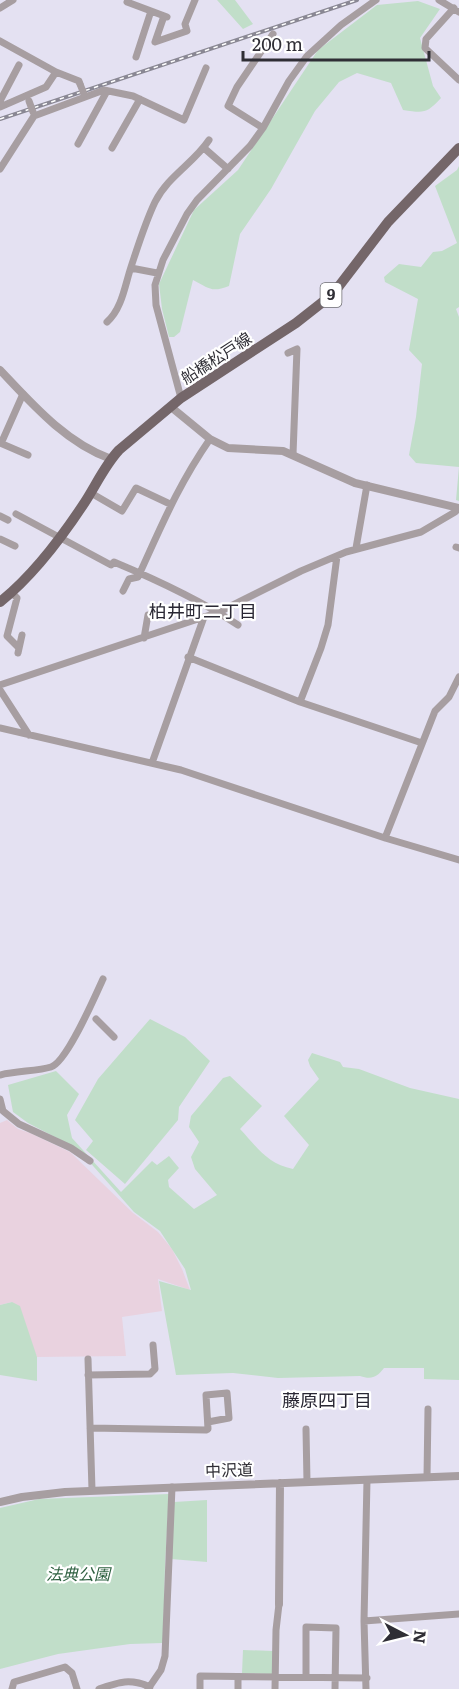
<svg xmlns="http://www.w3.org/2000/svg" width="459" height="1689" font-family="Literata,'Noto Sans JP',serif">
	<rect width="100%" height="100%" fill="#e4e1f2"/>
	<path fill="#e9d2df" d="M7,1120L18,1129L30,1133L70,1152L133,1213L158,1232L172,1249L182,1269L190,1290L158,1279L162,1311L122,1317L126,1356L37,1357L12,1302L0,1305V1123Z"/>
	<path fill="#c1dec9" d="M217,0H235L253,24L243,29Z
		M418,1L440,9L420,38L433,86L441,98C426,114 424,113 403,110L391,83L357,73L339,82L315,111L271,189L240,234L229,286C211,293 209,288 193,280L180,332L174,337H169L162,309L159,284L194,210L238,170L318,50L377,5Z
		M459,166V307L456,309L459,317V501L456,500L459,467L416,463L409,455L416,417L422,364L409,350L418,299L385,282L384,277L399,264L421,267L433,252L442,251L457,243L435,186L457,170Z
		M150,1019L185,1037L210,1061L179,1107L178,1120L125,1184L86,1150L93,1141L75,1120L98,1079Z
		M312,1053L340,1062L343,1067L359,1069L410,1088L459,1099V1380L424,1379V1368H384C377,1377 372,1380 360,1376L278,1378L233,1373L176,1375L159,1281L191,1290L185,1269L160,1231L134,1212L78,1149L28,1123L13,1112L8,1085L56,1071L79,1094L67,1115L72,1138L121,1192L152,1161L157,1165L169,1156L179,1168L168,1180L169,1187L194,1209L217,1195L195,1169L191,1157L199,1142L189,1127L191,1116L223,1078L230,1076L262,1106L240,1129C257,1147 267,1164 293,1169L309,1145L284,1116L319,1079L310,1066L308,1060Z
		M12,1302L20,1306L37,1357V1381L0,1375V1305Z
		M169,1494L165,1566L163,1643L130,1644L58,1654L0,1669V1508L39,1499Z
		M207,1500V1562L171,1559L174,1502Z
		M243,1650L273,1651L272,1674L242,1673Z"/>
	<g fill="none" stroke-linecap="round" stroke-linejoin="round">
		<path stroke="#a79ea1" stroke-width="7" d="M128,0L127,2L167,17
			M439,0L459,12
			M0,8L13,0
			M454,8L426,39L425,48L459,80
			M164,16L155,42L187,31L185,24L195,0
			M0,41L56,72L46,87L0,107
			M136,57L151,11
			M56,72L79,81L80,84
			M0,101L19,65
			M263,128L228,106L237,87L273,34
			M78,144L107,91
			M112,148L140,99
			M204,148L228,169
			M0,169L34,116L104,90L133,96L184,120L206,68
			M131,268L157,273
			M107,322C122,309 125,285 131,267C138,246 145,223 155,202C168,176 194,163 209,140
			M288,353L297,349L293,454
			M181,398L156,305L155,285L163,260L187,214L197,200L250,146L263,128L289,81L307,56L341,25L376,0
			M0,441L3,439L23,394
			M0,443L28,455
			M91,493L122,511L136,488L170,504
			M16,514L111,565L114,562C157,580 200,600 238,625
			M0,516L8,520
			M0,539L15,546
			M456,547L459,548
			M356,548L367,485
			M123,591L129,579L138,577C161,527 178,485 210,439
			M11,592L17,598L7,636L19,648
			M144,638L148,615
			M18,653L22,635
			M188,657L300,702L321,648L328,625L337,556
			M0,685L219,612L301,571L346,552L421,532L455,512L459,508
			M0,690L29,735
			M300,702L422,743
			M0,728L181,770L385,838L459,860
			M152,763L204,617
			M385,838L435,711L449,697L459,677
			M96,1019L114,1037
			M0,1075C16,1071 38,1071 51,1067C67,1062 95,996 103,979
			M0,1099L3,1111L19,1124L71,1148L90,1161
			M88,1359L92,1490
			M88,1375L150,1374L155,1369L153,1345
			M90,1428L206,1430L208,1429L206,1395L227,1393L229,1418L208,1422
			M306,1429L307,1482
			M427,1477L428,1409
			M364,1621L459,1614
			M306,1677V1627L336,1628L335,1689
			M12,1689L14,1682L65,1667L72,1673L77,1689
			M99,1689C119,1682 130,1678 150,1687
			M148,1689L161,1670L165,1656L172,1487
			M200,1689V1676L367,1678
			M238,1689V1677
			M275,1689L276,1630L279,1604
			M366,1689L364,1621L367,1480"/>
		<path stroke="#a79ea1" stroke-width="8" d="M0,370C32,404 66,443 111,459
			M171,407L210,439L228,448L283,451L355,483L459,508
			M0,1502L22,1497L65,1492L459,1476
			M279,1604L280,1483"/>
		<path stroke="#746669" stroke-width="10" d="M0,602C34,575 62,537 85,502C96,485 105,465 119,450L181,398L296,323L324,301L336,290L388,222L459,148"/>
		<defs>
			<path id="rail" d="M0,119L357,0"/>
		</defs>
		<use href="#rail" stroke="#8a8894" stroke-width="4"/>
		<use href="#rail" stroke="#fff" stroke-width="1.5" stroke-dasharray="4.5" stroke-linecap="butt"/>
		<path stroke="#a79ea1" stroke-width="7" d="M80,84L84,94
			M29,101L33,112"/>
	</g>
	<g text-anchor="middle" stroke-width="4.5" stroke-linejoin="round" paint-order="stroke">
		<rect fill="#fff" stroke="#6d6d72" stroke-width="1.5" x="320.5" y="283" width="21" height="24" rx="4.5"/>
		<g font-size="15" font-weight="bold" fill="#2f2e35">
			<text x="331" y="300">9</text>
		</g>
		<g font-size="16" fill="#2f2e35" stroke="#fff">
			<text transform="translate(216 358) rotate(-33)" y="6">船橋松戸線</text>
			<text transform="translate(229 1470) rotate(-2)" y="6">中沢道</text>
		</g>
		<g font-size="16" font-style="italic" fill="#2e6040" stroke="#fff">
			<text x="78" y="1580">法典公園</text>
		</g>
		<g font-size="18" fill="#292733" stroke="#fff">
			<text x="203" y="618">柏井町二丁目</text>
			<text x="327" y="1407">藤原四丁目</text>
		</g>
	</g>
	<g transform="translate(405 1635) rotate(97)" stroke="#ffffff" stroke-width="4.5" paint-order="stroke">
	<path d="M0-4.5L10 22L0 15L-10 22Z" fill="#2f2e35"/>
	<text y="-9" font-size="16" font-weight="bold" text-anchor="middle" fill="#2f2e35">N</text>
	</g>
	<path d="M243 51v9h186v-9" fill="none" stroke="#2f2e35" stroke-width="3"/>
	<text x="252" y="51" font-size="18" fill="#2f2e35" stroke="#ffffff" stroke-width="4.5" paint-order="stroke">200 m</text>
</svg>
